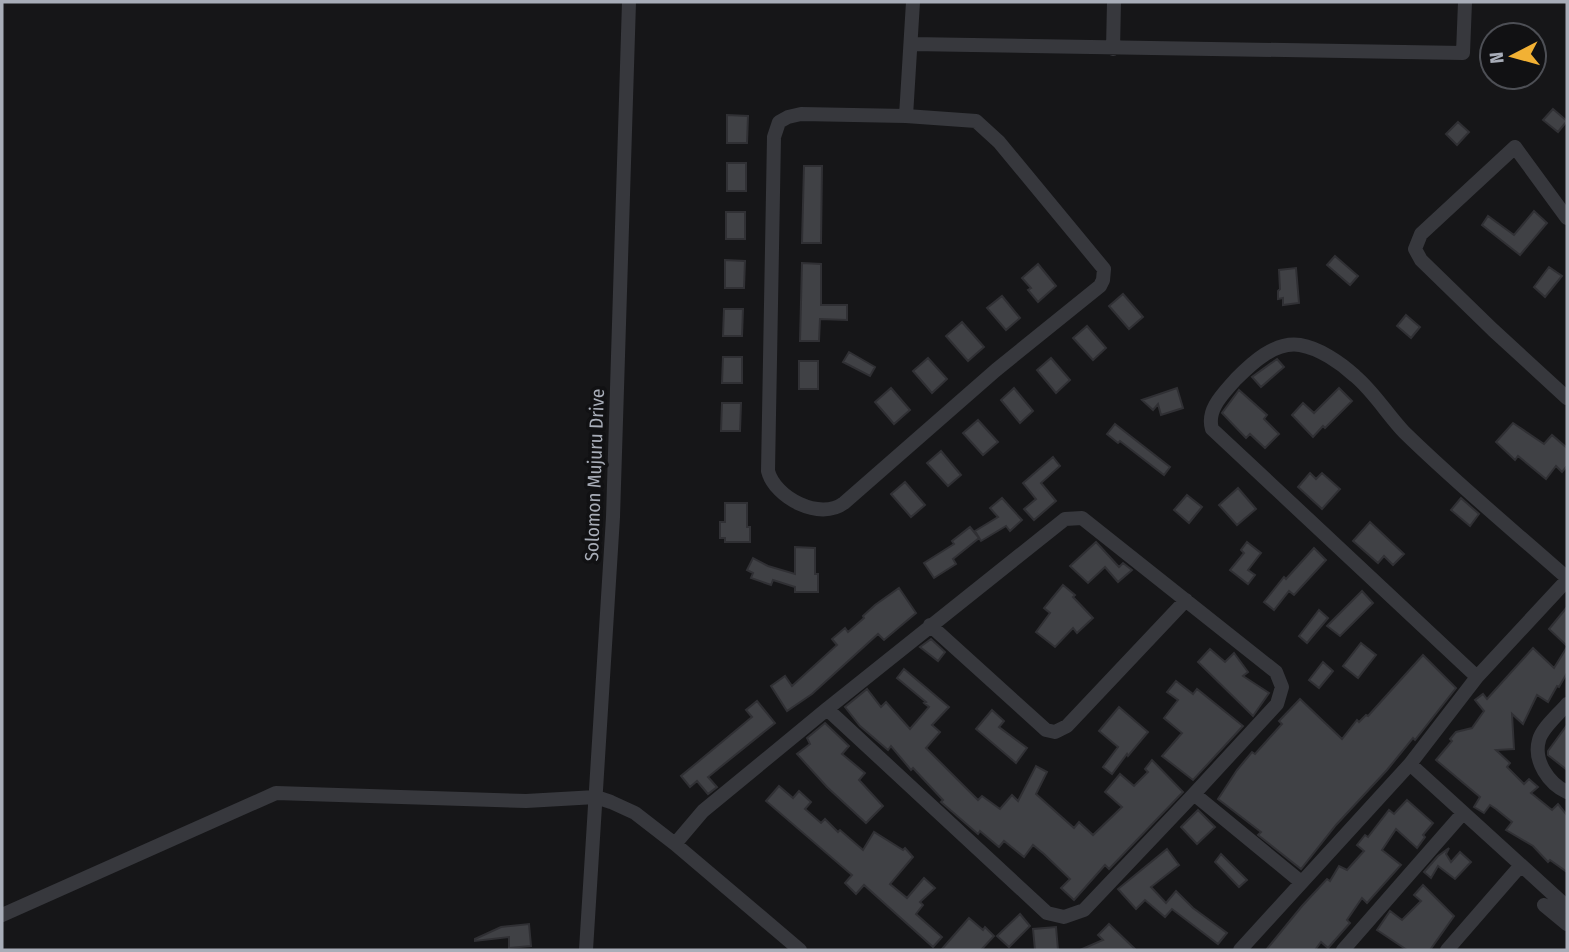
<svg xmlns="http://www.w3.org/2000/svg" width="1569" height="952" font-family="'Fira Sans Condensed',sans-serif">
	<rect width="100%" height="100%" fill="#161618"/>
	<path fill="#404145" stroke="#303034" stroke-width="2" d="M1553,109L1567,121L1558,132L1543,120Z
		M727,115L748,116L747,143H727Z
		M1458,122L1469,132L1457,145L1446,134Z
		M727,163H746V191H727Z
		M804,166H822L821,243H802Z
		M1534,211L1547,223L1520,255L1482,225L1488,216L1514,235Z
		M726,212H745V239H726Z
		M1335,256L1358,276L1350,285L1327,265Z
		M725,260L745,261L744,288H725Z
		M802,263L821,264V305H847V320L820,319L819,341H800Z
		M1038,264L1056,286L1038,302L1028,290L1031,288L1022,278Z
		M1549,267L1562,276L1545,297L1534,287Z
		M1296,268L1299,303L1283,305V298L1278,299V291L1280,289L1279,270Z
		M1123,294L1143,317L1129,329L1109,306Z
		M1002,296L1020,318L1006,330L987,308Z
		M724,309H743L742,336H723Z
		M1406,315L1420,327L1411,338L1397,326Z
		M962,322L984,347L968,361L946,336Z
		M1087,326L1106,348L1093,360L1073,338Z
		M849,352L875,367L870,376L843,362Z
		M723,357H742V383H722Z
		M928,358L947,379L932,393L913,371Z
		M1051,358L1070,380L1056,393L1037,370Z
		M1277,359L1284,367L1261,387L1252,377Z
		M799,361H818V389H799Z
		M891,388L910,410L894,424L875,402Z
		M1014,388L1033,411L1020,423L1001,400Z
		M1177,388L1183,408L1161,415L1158,404L1153,410L1142,400Z
		M1339,388L1352,401L1325,428L1323,426L1313,437L1292,415L1303,403L1314,413Z
		M1239,390L1267,415L1264,419L1279,434L1265,448L1250,434L1246,438L1222,413Z
		M722,403H741L740,431H721Z
		M978,420L998,442L983,455L963,433Z
		M1513,423L1544,444L1552,435L1567,448V466L1562,472L1556,466L1546,479L1518,456L1515,460L1496,442Z
		M1115,424L1170,467L1164,475L1120,441L1118,443L1107,434Z
		M941,451L961,475L948,486L927,463Z
		M1053,457L1060,466L1041,483L1056,501L1034,520L1024,509L1036,499L1023,483Z
		M1310,473L1316,479L1322,473L1340,489L1322,509L1298,487Z
		M905,482L925,505L911,517L891,494Z
		M1238,488L1256,509L1237,525L1219,505Z
		M1187,495L1202,507L1189,523L1174,510Z
		M1002,498L1022,520L1010,531L1006,526L981,541L975,531L998,517L990,508Z
		M1461,498L1479,514L1470,526L1451,510Z
		M725,503H747V527H750V542H725V538H720V522H725Z
		M1370,522L1404,554L1393,565L1384,556L1378,563L1353,541Z
		M970,527L979,538L953,559L956,564L934,578L924,563L954,544L952,541Z
		M1096,542L1119,567L1123,563L1132,570L1118,582L1105,567L1088,583L1070,566Z
		M1247,542L1261,553L1248,570L1255,575L1248,584L1230,570L1244,553L1241,550Z
		M795,547L815,548V574H818V592H795V587L773,580L771,585L751,578L753,573L747,570L753,558L768,566L795,574Z
		M1314,548L1326,560L1294,595L1289,591L1274,610L1264,602L1284,577L1286,579Z
		M1063,585L1075,595L1073,597L1093,618L1077,633L1073,628L1055,647L1036,632L1050,613L1044,608Z
		M899,588L916,613L884,640L878,634L812,694L787,711L771,686L785,676L792,686L837,645L832,639L845,628L848,632L864,618L863,616L875,605Z
		M1362,591L1373,603L1340,636L1327,626Z
		M1567,607V646L1549,629Z
		M1319,610L1328,618L1307,643L1299,636Z
		M931,639L945,652L938,661L920,647Z
		M1361,643L1376,655L1358,678L1343,666Z
		M1567,647V673L1559,687L1557,686L1548,702L1537,695L1523,724L1512,714L1514,749L1496,750L1510,763L1507,767L1524,784L1529,779L1538,787L1531,793L1552,810L1558,804L1567,815V872L1550,860L1548,862L1533,846L1506,830L1512,822L1496,809L1490,805L1484,813L1474,807L1480,797L1436,760L1452,741L1450,739L1456,732L1472,728L1484,711L1475,700L1483,694L1487,699L1533,648L1554,668Z
		M1210,649L1225,662L1234,653L1248,672L1243,676L1269,693L1253,716L1198,662Z
		M1423,655L1456,688L1415,740L1413,738L1387,770L1336,825L1301,869L1258,835L1261,832L1218,799L1237,770L1252,752L1255,754L1282,724L1279,721L1300,699L1342,739L1357,720L1359,722L1366,715L1368,716Z
		M1323,662L1333,671L1319,688L1309,680Z
		M904,669L949,707L932,725L940,732L926,748L978,800L982,796L1000,809L1012,795L1018,801L1036,766L1047,772L1036,794L1074,828L1079,822L1093,835L1122,807L1105,792L1120,774L1134,786L1148,772L1145,769L1152,760L1183,792L1109,869L1105,865L1074,900L1061,888L1070,879L1044,854L1033,845L1024,857L1004,841L999,847L980,831L978,834L941,802L943,800L913,768L911,770L891,746L888,750L860,726L845,707L867,689L881,707L886,702L910,729L929,707L924,703L926,702L897,678Z
		M1176,681L1193,694L1197,689L1243,726L1193,780L1162,756L1182,733L1164,718L1178,700L1167,692Z
		M757,701L775,723L708,777L717,787L708,794L697,781L690,787L681,776L752,717L746,710Z
		M1119,707L1148,732L1128,756L1127,754L1112,774L1103,767L1118,747L1099,731Z
		M992,710L1004,721L999,727L1027,748L1016,763L976,729Z
		M825,723L849,746L842,754L865,773L859,780L883,806L866,823L827,787L797,754L810,744L807,738Z
		M1567,725V770L1548,755V751Z
		M779,786L793,798L799,791L811,802L805,809L821,823L825,819L838,832L840,830L863,850L874,832L903,850L905,848L913,857L890,884L907,898L924,878L935,888L920,902L923,905L916,914L942,937L933,947L864,885L856,894L845,883L852,875L766,801Z
		M1407,800L1433,823L1423,835L1425,837L1417,848L1396,829L1382,850L1401,865L1367,903L1362,898L1347,920L1350,923L1328,948L1321,942L1315,950H1266L1302,906L1327,879L1330,881L1339,866L1347,870L1364,851L1357,845L1365,835L1368,837L1389,810L1394,814Z
		M1198,810L1215,827L1197,844L1181,827Z
		M1449,848L1446,854L1451,862L1460,852L1471,862L1455,879L1438,866L1431,878L1424,872L1438,856Z
		M1167,849L1179,865L1151,887L1166,903L1176,891L1193,908L1227,933L1218,944L1172,909L1165,917L1145,900L1136,909L1118,889Z
		M1221,854L1247,880L1239,887L1215,862Z
		M1423,885L1454,916L1430,950H1407L1377,930L1390,911L1402,920L1421,901L1414,895Z
		M1020,914L1030,926L1009,947L997,936Z
		M969,918L983,930L985,927L994,936L981,950H941Z
		M529,924L531,946L509,948V937L475,941V939L501,927Z
		M1109,924L1136,950H1080L1103,940L1098,935Z
		M1056,927L1058,950H1035L1033,929Z"/>
	<g fill="none" stroke-linecap="round" stroke-linejoin="round">
		<path stroke="#37383d" stroke-width="14" d="M912,44L1463,53L1465,2
			M1113,49L1114,2
			M801,114L906,116L976,121L999,142L1104,269L1103,280L1100,286L996,370L844,503C820,521 775,498 768,471L774,137L779,122L788,117Z
			M906,116L913,2
			M1567,218L1515,147L1421,234L1415,249L1421,260L1493,330L1567,398
			M930,625L1046,730L1055,732L1067,726L1186,600
			M1477,677L1212,429C1206,409 1224,393 1236,379C1252,363 1275,341 1300,345C1319,348 1341,363 1355,376C1374,392 1387,414 1404,432C1456,483 1513,530 1567,578
			M1567,704C1559,714 1542,728 1539,740C1533,761 1549,784 1567,792
			M827,709L1065,519L1082,518L1276,672L1282,687L1277,704L1194,794
			M1410,764L1567,907
			M675,844L703,811L827,709L1047,913L1064,917L1084,910L1194,794L1301,882
			M1544,905L1567,924
			M2,915L276,793L526,801L596,797L611,802L635,813L675,844L800,950
			M586,950L613,517L629,2
			M1240,950L1410,764L1477,677L1567,580
			M1343,950L1463,813
			M1447,950L1521,865"/>
	</g>
	<g text-anchor="middle" stroke-width="7" stroke-linejoin="round" paint-order="stroke">
		<g font-size="19" fill="#a8adb8" stroke="#111113">
			<text transform="translate(594 475) rotate(-88)" y="7">Solomon Mujuru Drive</text>
		</g>
	</g>
	<rect width="1569" height="952" fill="none" stroke="#a8adb8" stroke-width="7"/>
	<g transform="translate(1513 56) rotate(264)"><circle r="33" fill="#111113" stroke="#4d4f55" stroke-width="2"/>
	<path d="M0-5L12 26L0 18L-12 26Z" fill="#f2b134"/>
	<text y="-10" font-size="19" font-weight="bold" text-anchor="middle" fill="#a8adb8">N</text>
	</g>
</svg>
